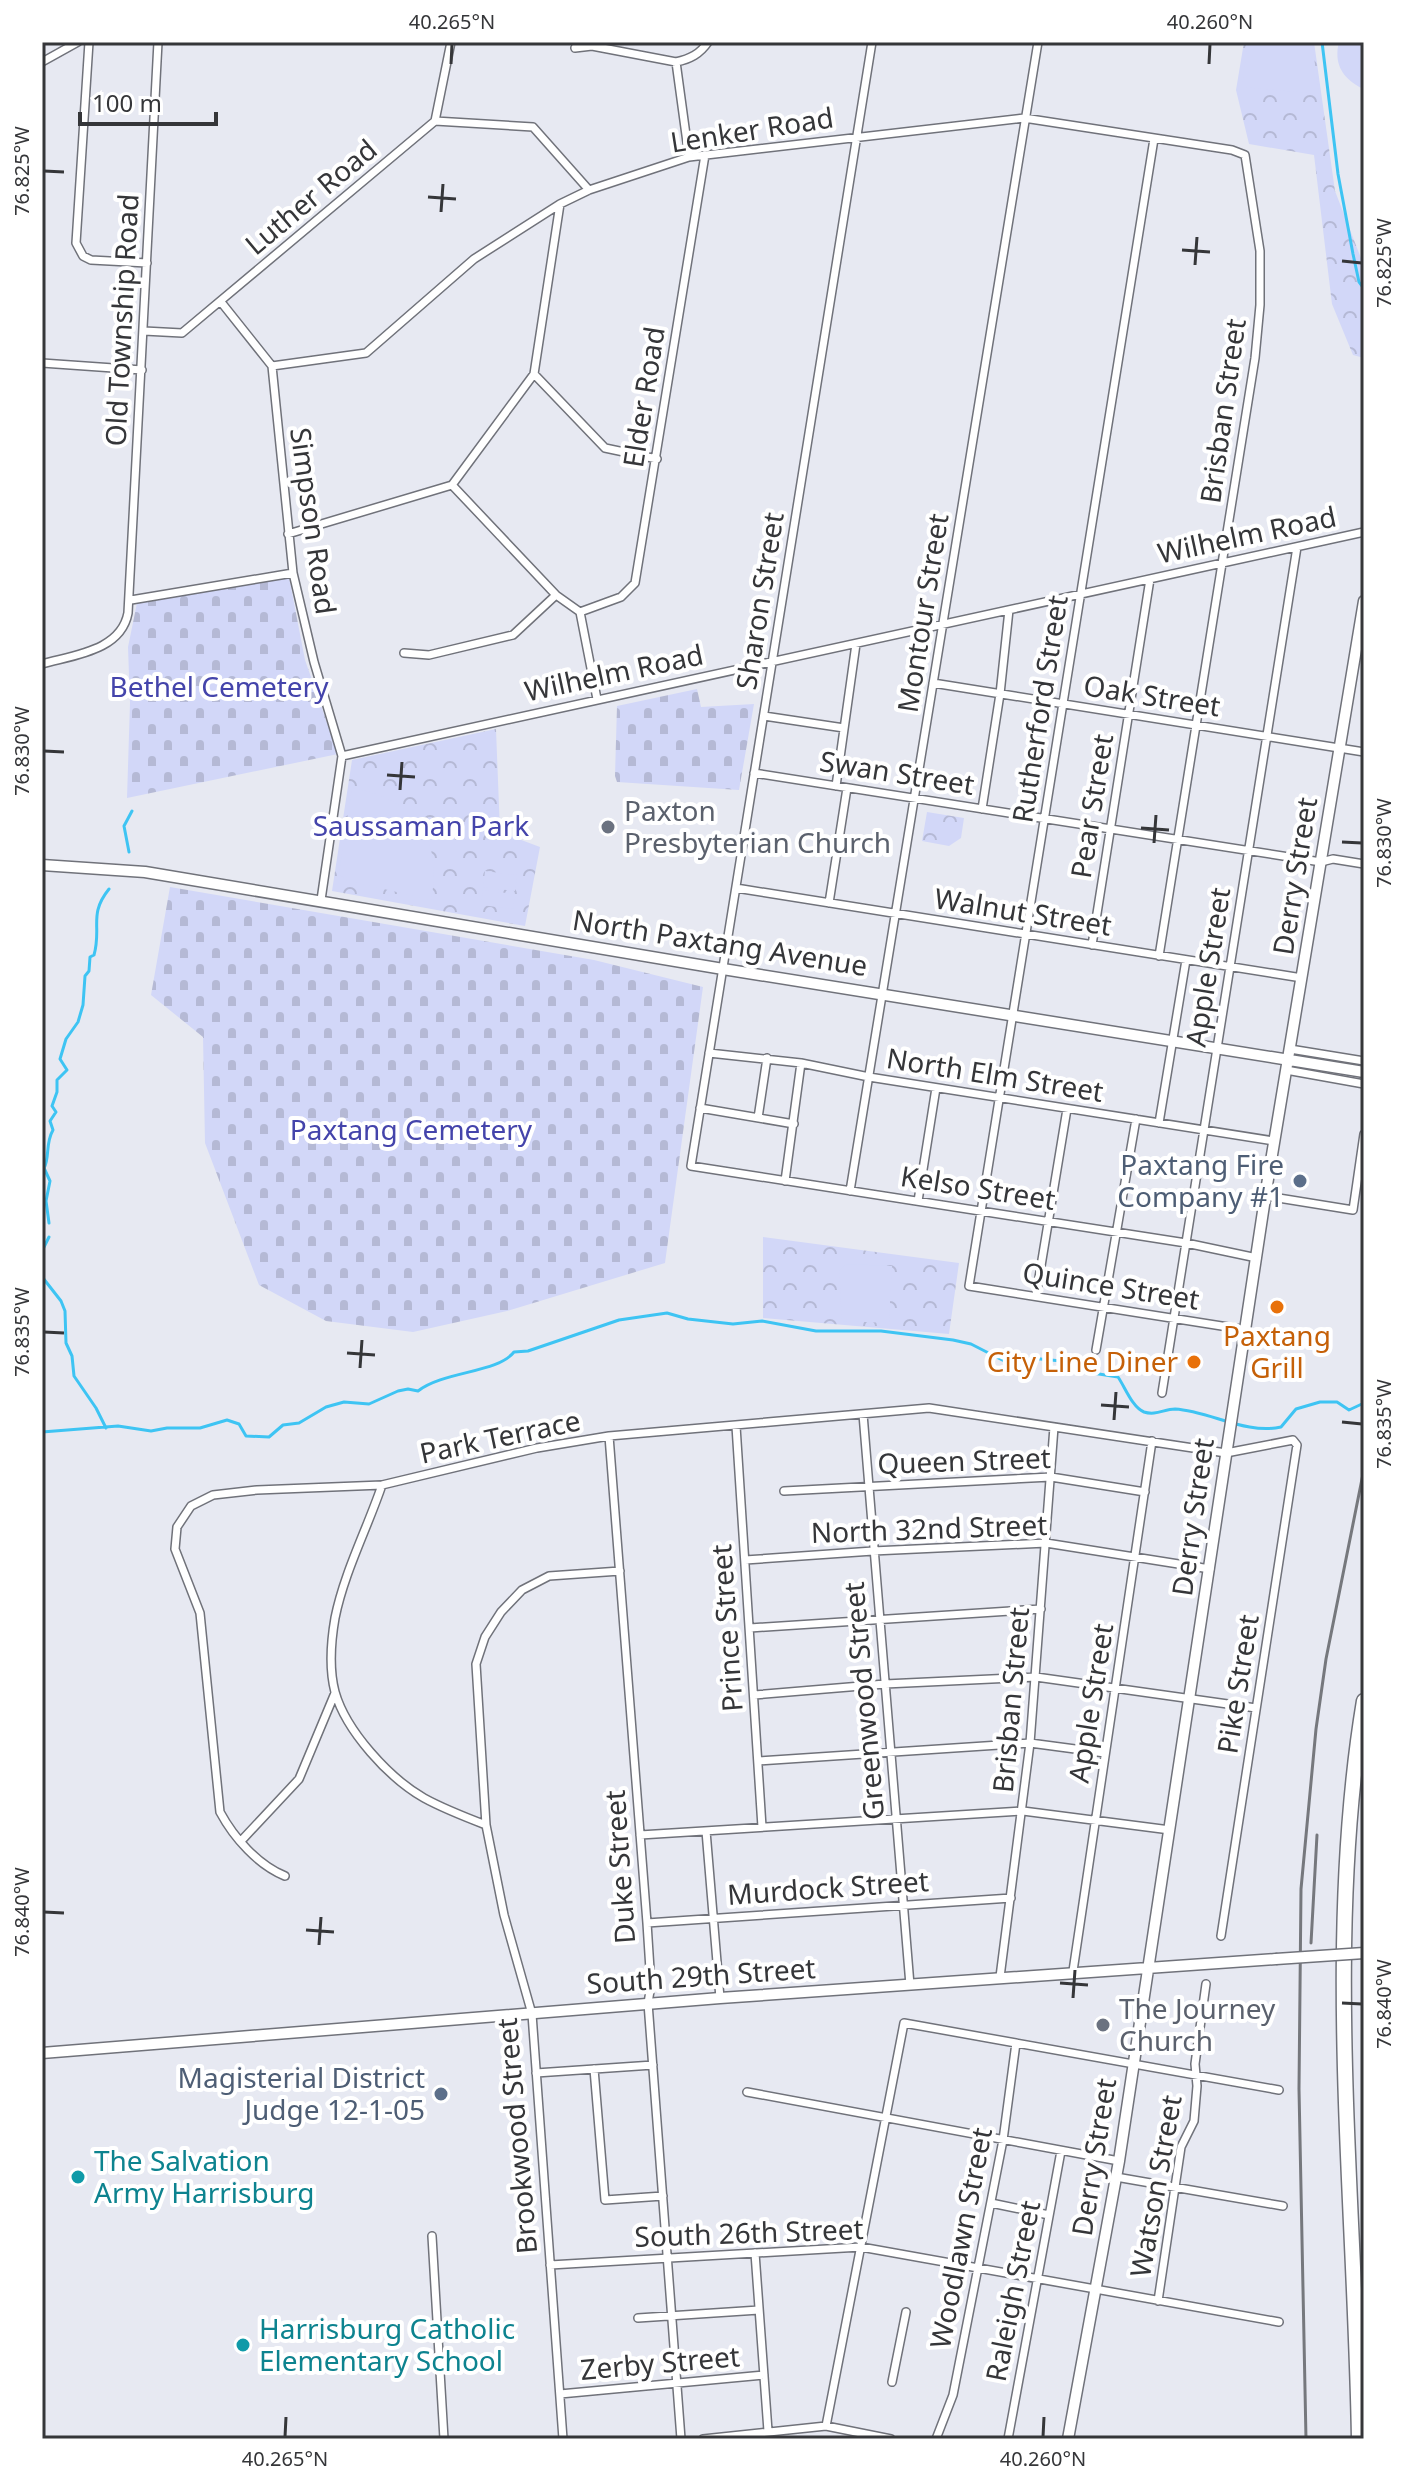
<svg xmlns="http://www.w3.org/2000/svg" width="1406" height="2481" font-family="'Noto Sans',sans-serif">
	<defs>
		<pattern id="forest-crowns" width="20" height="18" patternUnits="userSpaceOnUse" patternTransform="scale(2)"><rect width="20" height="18" fill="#d2d7f8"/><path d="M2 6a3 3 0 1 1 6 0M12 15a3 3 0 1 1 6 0" fill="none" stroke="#b5b9d5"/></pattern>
		<pattern id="cemetery-stones" width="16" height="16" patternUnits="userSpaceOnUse" patternTransform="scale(2)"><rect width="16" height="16" fill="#d2d7f8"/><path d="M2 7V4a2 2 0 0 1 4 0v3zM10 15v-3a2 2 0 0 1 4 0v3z" fill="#b5b9d5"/></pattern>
	</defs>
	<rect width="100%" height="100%" fill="#e7e9f2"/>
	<path fill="url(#forest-crowns)" d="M1244,42H1314L1335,191L1364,266V358L1353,355L1332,304L1314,155L1249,144L1236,90Z
		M496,729L500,832L540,847L525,926L332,891L352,760Z
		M927,812L964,818L961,838L949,846L922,841Z
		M763,1237L959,1263L949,1334L763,1318Z"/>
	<path fill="url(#cemetery-stones)" d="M289,577L305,660L338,754L127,798L130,703L128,647L137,603Z
		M697,689L701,707L754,704L739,790L617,782L615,776L617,706Z
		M170,887L594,960L703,987L665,1263L507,1311L413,1332L326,1321L259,1285L205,1143L203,1037L151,995Z"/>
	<path fill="#d2d7f8" d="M1248,42H1312L1319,94L1242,87Z
		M1339,42H1364V89C1344,80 1333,65 1339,42Z
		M352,788C413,798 444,837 431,900L345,880L339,873Z
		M485,871L517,875L515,891L483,887Z
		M483,890L515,894L513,909L481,905Z
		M846,1264L892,1266L889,1323L842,1321L839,1271Z"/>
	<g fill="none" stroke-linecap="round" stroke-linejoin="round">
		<path stroke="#3ec4f3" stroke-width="3" d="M1322,42L1338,174L1353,254L1359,282L1364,289
			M129,852L124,826L132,811
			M49,1223L46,1201L50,1181L44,1168C50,1157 45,1144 53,1130L50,1121L56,1112L52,1106L57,1092V1080L67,1070L60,1059L66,1039L78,1022L83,1005L85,976L89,971L90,957L94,955C102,927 88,915 109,889
			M49,1237L43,1249V1278L61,1301L65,1311L66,1343L72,1356L74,1376L96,1408L106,1428
			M42,1432L118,1426L151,1431L167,1428H200L227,1420L239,1424L246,1436L269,1437L283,1425L299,1423L326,1407L344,1402L369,1404L398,1391L408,1389L418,1391C444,1371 498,1373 514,1352L528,1351L619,1320L667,1313L688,1319L733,1324L762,1321L816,1331H881L953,1340L971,1344L1014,1366L1024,1363L1030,1358L1072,1362L1080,1371L1118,1377C1125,1387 1132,1407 1144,1412C1156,1416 1164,1409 1175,1409C1210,1411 1246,1435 1281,1427L1296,1409L1320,1402H1337L1349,1410L1364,1403"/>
		<defs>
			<path id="street" d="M89,42L76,243L83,256L91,260L147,263
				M872,42L691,1166L1186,1243L1257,1258
				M575,48L592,46L676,62C690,59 700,54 708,42
				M42,62L78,42
				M676,62L689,157
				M435,121L533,127L589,190
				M1154,139L969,1286L1247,1330
				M221,302L272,366L293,573L314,662L342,756L321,900
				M144,331L182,333L435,121L451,42
				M42,363L142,370
				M272,366L366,353L474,259L560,204L589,190L689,157L1024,118L1232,150L1245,155L1260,251V305L1255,358L1159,956
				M534,374L605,448L657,459
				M452,485L534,374L560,204
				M452,485L556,595L580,612L597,699
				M288,534L452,485
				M131,600L293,573
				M580,612L621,597L635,583L705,155
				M404,653L429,655L513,635L556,595
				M42,664C73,655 121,651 128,613L158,42
				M933,683L1364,752
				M764,716L844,728
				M342,756L1364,532
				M754,773L1321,862L1333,859L1364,864
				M836,786L856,644
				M982,809L1000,694L1009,610
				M736,888L1302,978
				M829,903L847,788
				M1092,945L1150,579
				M1290,1049L1364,1061
				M709,1053L801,1063L869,1077L1274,1141
				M1286,1070L1364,1084
				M700,1108L794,1124
				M758,1118L767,1058
				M1159,1123L1186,960
				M785,1181L801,1063
				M850,1191L1038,42
				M1266,1196L1353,1210L1364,1134
				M918,1201L936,1088
				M1036,1296L1067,1109
				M1096,1350L1136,1119
				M1162,1393L1297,547
				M863,1414L910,1985
				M736,1426L762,1827
				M609,1436L647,1923L651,1985L648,2003L681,2439
				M382,1485C367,1529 344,1573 335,1618C331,1641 329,1669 335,1692C346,1731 389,1778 424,1798C444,1809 465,1817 486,1825L504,1915L532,2014L563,2439
				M784,1491L1051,1477L1145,1492
				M745,1560L873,1551L1046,1543L1210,1569
				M750,1628L1041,1609
				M754,1695L885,1684L1036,1677L1256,1708
				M758,1761L1030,1743L1105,1753
				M486,1825L476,1664L485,1637L501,1612L522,1590L549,1576L620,1571
				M706,1831L720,1998
				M640,1835L1023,1811L1170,1830
				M241,1841L299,1779L335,1693
				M285,1876C258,1865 234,1838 220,1812L200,1613L175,1549L177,1527L191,1506L213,1495L257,1490L382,1485L537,1448L609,1436L929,1408L1226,1453L1293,1440L1297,1445L1221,1936
				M647,1923L1011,1898
				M1073,1971L1152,1441
				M1000,1977L1030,1743L1054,1427
				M594,2069L605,2200L663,2196
				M536,2073L653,2065
				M747,2092L1119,2161
				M1116,2177L1283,2206
				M991,2203L1049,2215
				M432,2236L444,2439
				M755,2253L768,2431
				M550,2265L861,2247L1279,2322
				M1158,2301L1181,2147L1194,2121L1197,2086L1195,2064L1206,1984
				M638,2318L759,2310
				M892,2382L906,2312
				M560,2394L764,2375
				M826,2426L904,2023L1279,2090
				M703,2439L826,2426L891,2439
				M936,2439L953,2395L1003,2140L1016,2043
				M1008,2439L1061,2151"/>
			<path id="secondary" d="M42,865L145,872L723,969L1364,1072
				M42,2053L720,1998L1276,1959
				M1068,2439L1119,2161L1267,1185L1364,601"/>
			<path id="highway" d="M1359,2439C1355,2196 1324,1943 1364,1701"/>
		</defs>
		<use href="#street" stroke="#70727a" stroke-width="10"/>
		<use href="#secondary" stroke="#70727a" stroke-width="13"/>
		<use href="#highway" stroke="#70727a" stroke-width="17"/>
		<use href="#street" stroke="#fff" stroke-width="7"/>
		<use href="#secondary" stroke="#fff" stroke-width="10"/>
		<use href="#highway" stroke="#fff" stroke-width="14"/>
		<path stroke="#76787d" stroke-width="3" d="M1311,1943L1317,1835
			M1306,2439L1299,2089L1301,1889L1316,1729L1326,1659L1364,1469"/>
		<defs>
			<path id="secondary-bridge" d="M1276,1959L1364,1953"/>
		</defs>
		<use href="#secondary-bridge" stroke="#70727a" stroke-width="13" stroke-linecap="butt"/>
		<use href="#secondary-bridge" stroke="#fff" stroke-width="10"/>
	</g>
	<path fill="none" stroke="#353639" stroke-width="3" d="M451,64L452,44M1209,64L1210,44M44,171L64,172M428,197L456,199M441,212L443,184M1182,250L1210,252M1342,261L1362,263M1195,265L1197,237M44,751L64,752M387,775L415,777M400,790L402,762M1141,828L1169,830M1342,842L1362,843M1154,843L1156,815M44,1332L64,1333M347,1353L375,1355M360,1368L362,1340M1101,1405L1129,1407M1114,1420L1116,1392M1342,1422L1362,1424M44,1912L64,1913M306,1930L334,1932M319,1945L321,1917M1060,1983L1088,1985M1073,1998L1075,1970M1342,2003L1362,2004M285,2437L286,2417M1043,2437L1044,2417"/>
	<g fill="#6b7280" stroke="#fff" stroke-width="3">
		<circle cx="608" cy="827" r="8"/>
		<circle cx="1103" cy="2025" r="8"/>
	</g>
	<g fill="#5c6f8a" stroke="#fff" stroke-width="3">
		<circle cx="1300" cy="1181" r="8"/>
		<circle cx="441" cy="2094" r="8"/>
	</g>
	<g fill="#e8710a" stroke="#fff" stroke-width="3">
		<circle cx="1277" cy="1307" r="8"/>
		<circle cx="1194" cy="1362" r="8"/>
	</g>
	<g fill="#0f9aa8" stroke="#fff" stroke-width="3">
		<circle cx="78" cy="2177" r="8"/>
		<circle cx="243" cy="2345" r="8"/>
	</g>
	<g text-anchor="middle" stroke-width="8" stroke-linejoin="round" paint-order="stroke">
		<g font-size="28" fill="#353639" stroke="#fff">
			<text transform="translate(752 130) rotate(-9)" y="10">Lenker Road</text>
			<text transform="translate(311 197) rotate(-40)" y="10">Luther Road</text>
			<text transform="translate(122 320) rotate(-87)" y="10">Old Township Road</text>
			<text transform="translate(644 397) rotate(-81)" y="10">Elder Road</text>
			<text transform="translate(1223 411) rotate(-82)" y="10">Brisban Street</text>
			<text transform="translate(313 521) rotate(82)" y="10">Simpson Road</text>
			<text transform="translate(1247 535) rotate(-12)" y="10">Wilhelm Road</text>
			<text transform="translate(760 601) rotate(-81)" y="10">Sharon Street</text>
			<text transform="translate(923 613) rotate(-81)" y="10">Montour Street</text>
			<text transform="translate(614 673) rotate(-12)" y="10">Wilhelm Road</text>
			<text transform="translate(1152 696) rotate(9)" y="10">Oak Street</text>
			<text transform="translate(1040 709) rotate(-81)" y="10">Rutherford Street</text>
			<text transform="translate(897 773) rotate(9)" y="10">Swan Street</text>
			<text transform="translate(1092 806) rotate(-81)" y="10">Pear Street</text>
			<text transform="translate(1295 876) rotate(-81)" y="10">Derry Street</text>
			<text transform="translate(1023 912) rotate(9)" y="10">Walnut Street</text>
			<text transform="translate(720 943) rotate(9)" y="10">North Paxtang Avenue</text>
			<text transform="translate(1208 967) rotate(-81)" y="10">Apple Street</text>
			<text transform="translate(995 1075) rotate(9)" y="10">North Elm Street</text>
			<text transform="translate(978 1188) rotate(9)" y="10">Kelso Street</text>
			<text transform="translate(1111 1286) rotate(9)" y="10">Quince Street</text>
			<text transform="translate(500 1437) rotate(-12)" y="10">Park Terrace</text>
			<text transform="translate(964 1461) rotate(-2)" y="10">Queen Street</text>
			<text transform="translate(1193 1517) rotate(-82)" y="10">Derry Street</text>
			<text transform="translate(929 1529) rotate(-2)" y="10">North 32nd Street</text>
			<text transform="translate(727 1628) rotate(-94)" y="10">Prince Street</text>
			<text transform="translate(1238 1684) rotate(-81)" y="10">Pike Street</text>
			<text transform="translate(1011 1700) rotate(-85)" y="10">Brisban Street</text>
			<text transform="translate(864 1701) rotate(-95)" y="10">Greenwood Street</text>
			<text transform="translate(1091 1703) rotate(-81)" y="10">Apple Street</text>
			<text transform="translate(620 1867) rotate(-94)" y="10">Duke Street</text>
			<text transform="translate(828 1888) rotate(-4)" y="10">Murdock Street</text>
			<text transform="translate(701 1976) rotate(-4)" y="10">South 29th Street</text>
			<text transform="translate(517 2136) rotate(-95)" y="10">Brookwood Street</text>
			<text transform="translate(1094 2157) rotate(-81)" y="10">Derry Street</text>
			<text transform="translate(1156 2186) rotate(-80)" y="10">Watson Street</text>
			<text transform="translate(749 2233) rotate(-2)" y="10">South 26th Street</text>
			<text transform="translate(961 2238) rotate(-79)" y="10">Woodlawn Street</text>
			<text transform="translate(1013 2291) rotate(-79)" y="10">Raleigh Street</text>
			<text transform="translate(660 2363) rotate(-5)" y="10">Zerby Street</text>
		</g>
		<g font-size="28" fill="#4444ab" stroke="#fff">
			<text x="219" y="697">Bethel Cemetery</text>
			<text x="421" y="836">Saussaman Park</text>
			<text x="411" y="1140">Paxtang Cemetery</text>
		</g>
		<g font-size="28" fill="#5b616d" stroke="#fff" text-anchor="start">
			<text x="624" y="821">Paxton<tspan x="624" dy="32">Presbyterian Church</tspan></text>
			<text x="1119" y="2019">The Journey<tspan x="1119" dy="32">Church</tspan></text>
		</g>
		<g font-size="28" fill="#4e5e75" stroke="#fff" text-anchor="end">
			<text x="1284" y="1175">Paxtang Fire<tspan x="1284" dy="32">Company #1</tspan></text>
			<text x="425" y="2088">Magisterial District<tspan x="425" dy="32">Judge 12-1-05</tspan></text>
		</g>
		<g font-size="28" fill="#c56008" stroke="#fff">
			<text x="1277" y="1346">Paxtang<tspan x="1277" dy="32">Grill</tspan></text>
			<text x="1178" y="1372" text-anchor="end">City Line Diner</text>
		</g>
		<g font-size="28" fill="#0d838f" stroke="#fff" text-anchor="start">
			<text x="94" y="2171">The Salvation<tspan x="94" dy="32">Army Harrisburg</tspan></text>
			<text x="259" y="2339">Harrisburg Catholic<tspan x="259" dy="32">Elementary School</tspan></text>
		</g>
	</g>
	<rect width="1406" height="2481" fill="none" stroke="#ffffff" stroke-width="88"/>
	<path d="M80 112v12h136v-12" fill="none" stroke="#353639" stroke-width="4"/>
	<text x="92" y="112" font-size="24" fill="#353639" stroke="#ffffff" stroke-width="6" paint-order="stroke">100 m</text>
	<rect x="44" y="44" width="1318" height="2393" fill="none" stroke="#353639" stroke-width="3"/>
	<g font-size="20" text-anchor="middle" fill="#353639">
		<text x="452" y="29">40.265°N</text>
		<text x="1210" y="29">40.260°N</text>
		<text transform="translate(22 171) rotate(-90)" y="7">76.825°W</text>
		<text transform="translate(1384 263) rotate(-90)" y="7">76.825°W</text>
		<text transform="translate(22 751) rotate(-90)" y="7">76.830°W</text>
		<text transform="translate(1384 843) rotate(-90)" y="7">76.830°W</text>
		<text transform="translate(22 1332) rotate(-90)" y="7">76.835°W</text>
		<text transform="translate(1384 1424) rotate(-90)" y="7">76.835°W</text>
		<text transform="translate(22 1912) rotate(-90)" y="7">76.840°W</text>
		<text transform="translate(1384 2004) rotate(-90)" y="7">76.840°W</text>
		<text x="285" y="2466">40.265°N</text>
		<text x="1043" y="2466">40.260°N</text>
	</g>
</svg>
